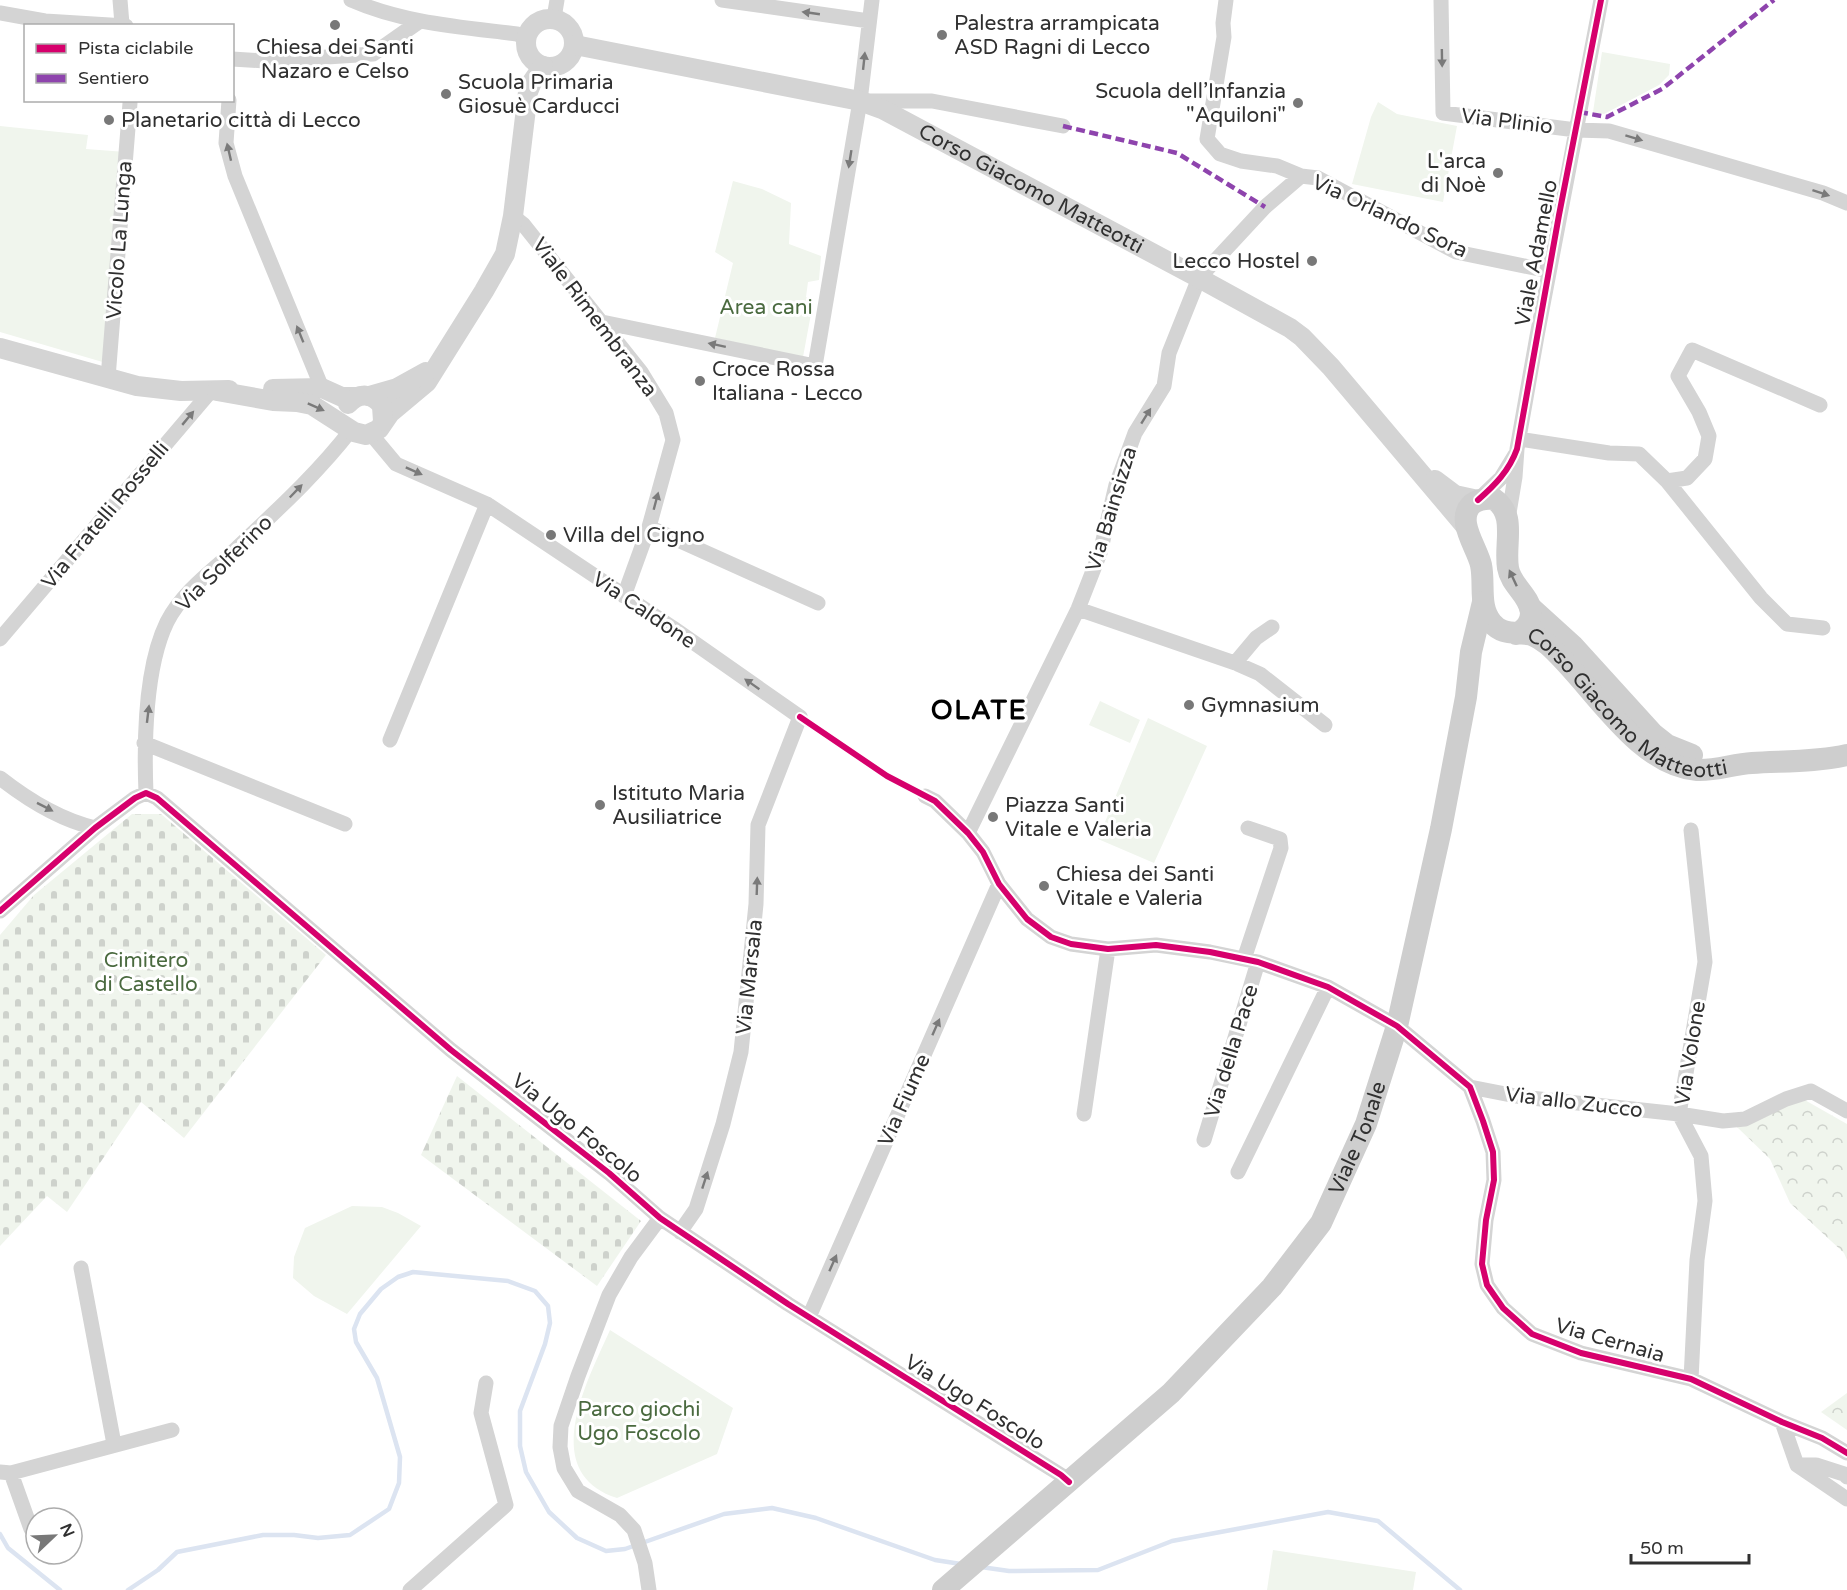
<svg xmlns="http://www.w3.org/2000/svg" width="1847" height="1590" font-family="'Varela Round',sans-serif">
	<defs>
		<pattern id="forest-crowns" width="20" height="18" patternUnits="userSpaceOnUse" patternTransform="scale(1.5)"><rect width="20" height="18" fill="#f0f5ed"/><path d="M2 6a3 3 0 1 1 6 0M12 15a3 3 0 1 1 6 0" fill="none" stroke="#ced2cc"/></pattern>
		<pattern id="cemetery-stones" width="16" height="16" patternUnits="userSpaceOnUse" patternTransform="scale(1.5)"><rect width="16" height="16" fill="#f0f5ed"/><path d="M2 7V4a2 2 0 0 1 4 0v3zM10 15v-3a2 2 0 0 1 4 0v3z" fill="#ced2cc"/></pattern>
	</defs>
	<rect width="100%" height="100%" fill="#fff"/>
	<path fill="url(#forest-crowns)" d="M1803,1099L1847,1124V1260L1844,1253L1790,1203L1770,1159L1737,1127Z
		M1847,1393V1430L1821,1412Z"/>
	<path fill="url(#cemetery-stones)" d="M132,814H161L326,955L184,1138L141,1102L67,1212L47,1196L0,1246V935L34,895Z
		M457,1076L641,1221L597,1286L421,1155Z"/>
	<path fill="#f0f5ed" d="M1602,52L1670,64L1669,75L1659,85L1604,114L1593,112Z
		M1378,102L1397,114L1457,126L1443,202L1352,184L1371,117Z
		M0,126L88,135L86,149L126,152L106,363L0,332Z
		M733,181L762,189L791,203L789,244L821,256L819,280L808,282L806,297L813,303L803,357L715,338L733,263L715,252Z
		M1100,701L1140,720L1130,743L1089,725Z
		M1148,718L1207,746L1154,863L1098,839Z
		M352,1206L382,1207L398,1213L421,1226L347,1314L314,1296L293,1278L294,1257L305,1228Z
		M610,1330L733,1408L717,1454L617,1498C537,1472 588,1380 610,1330Z
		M1273,1550L1416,1572L1413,1590H1267Z"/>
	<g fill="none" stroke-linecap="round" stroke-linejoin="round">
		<path stroke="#dce4f1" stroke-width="4.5" d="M0,1534L8,1548L60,1590
			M981,1567L1009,1571L1098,1570L1172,1541L1328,1512L1378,1521L1460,1590
			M128,1590L158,1570L177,1552L263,1535H294L318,1538L350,1535L389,1509L399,1483L400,1457L377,1378L356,1342L354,1329L360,1314L381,1289L398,1277L413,1272L508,1281L535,1291L548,1306L550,1323L545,1344L520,1411V1446L526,1472L549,1512L577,1538L606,1551L625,1549L724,1514L772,1508L816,1518L935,1560L961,1564"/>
		<path stroke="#d4d4d4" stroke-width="15" d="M120,0L122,24
			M351,0C403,23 461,27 517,34L526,39
			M722,0L869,21
			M1226,0L1223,23L1224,37L1207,139L1220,154L1241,161L1277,166L1301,176
			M1441,0L1443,113L1576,130L1609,131L1823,193L1847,203
			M0,13L45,21L126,26
			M554,18L557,0
			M232,59L265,61L373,54L420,21
			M229,100L226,143L235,176L322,388
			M869,101H932L1063,126
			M513,216L523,224L641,372L666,413L673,440L649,527L624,596
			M602,322L815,366L860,101L872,0
			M108,378L130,103
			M371,434L396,464L487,504L673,628L800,717L758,825L756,904L741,1052L723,1124L696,1209L680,1232
			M1519,439L1609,453L1639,454L1667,481L1761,598L1787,624L1823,628
			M1667,481L1687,478L1705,459L1709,436L1699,412L1678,376L1692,350L1820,405
			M1478,500L1501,478L1515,455
			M1508,519L1515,477L1517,449L1537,336L1601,0
			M649,527L818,603
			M1078,609L1235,663L1260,674L1325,725
			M0,639L211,391
			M1235,663L1256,638L1272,627
			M390,740L487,504
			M144,743L345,824
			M0,778C28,800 61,820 95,828
			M146,793C144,744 145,667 167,622C182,592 213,570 236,549C276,511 317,474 351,430
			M925,796L935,801L968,833L983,852L999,884L1027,919L1051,937L1071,944L1108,949L1156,945L1210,952L1258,962L1328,987L1397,1026L1470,1087L1483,1121L1493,1152L1494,1180L1486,1220L1482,1264L1487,1285L1503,1308L1532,1334L1581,1353L1691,1379L1782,1422L1822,1438L1847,1453
			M1691,830L1705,962L1679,1114L1701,1156L1705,1201L1697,1260L1691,1379
			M968,833L1078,609L1100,553L1116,485L1135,433L1164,386L1169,353L1199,278L1265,207L1301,176L1318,178L1456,252L1549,271
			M0,911L95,828L135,798L146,793L157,798L451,1050L609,1173L660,1218L788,1304L1061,1475L1069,1482
			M1244,959L1281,848L1280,839L1248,828
			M1470,1087L1521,1097L1679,1114L1723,1121L1745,1119L1786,1099L1811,1091L1847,1111
			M1084,1114L1108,949
			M1204,1140L1258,962
			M1238,1172L1328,987
			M81,1268L114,1444
			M809,1317L999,884
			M1782,1422L1797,1465L1847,1499
			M1797,1465H1816L1844,1474L1847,1477
			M0,1472L11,1473L172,1430
			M11,1473L31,1529L36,1533
			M410,1590L506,1505L481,1413L486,1383
			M649,1590L645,1563L634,1530L620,1515L578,1491L564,1468L560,1447L561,1426L578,1376L609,1295L631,1257L660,1218"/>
		<g stroke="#d4d4d4" stroke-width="20">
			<circle cx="550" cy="43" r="24"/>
			<path id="s1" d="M575,45L860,101L882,109L1199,278L1290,328L1302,337L1331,367L1466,527"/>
			<path d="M0,348L137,386L181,391L229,390"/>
			<path d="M273,389L322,388L342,397H356"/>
			<path d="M217,391L273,401L297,402L312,405L354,432L366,435L379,429L390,413L427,382L484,291L505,254L513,216L528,92L532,82L543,66"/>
			<path d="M369,396L397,388L426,372"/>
			<path d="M348,404C359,392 373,393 382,406L383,421"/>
			<path d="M1435,480L1455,495L1478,500"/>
		</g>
		<g stroke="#cecece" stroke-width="22">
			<path d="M1530,607L1573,646L1653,734L1667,745L1692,755"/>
			<path id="s2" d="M1516,634C1525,630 1531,623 1531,613C1530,595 1511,586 1508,568C1504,543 1517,515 1494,499C1486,498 1479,499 1472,504C1455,520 1477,547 1481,565C1485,584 1478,607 1492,623C1501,634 1513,632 1526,634C1534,634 1541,640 1547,644C1591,682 1635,765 1697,770C1716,771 1733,764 1752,763C1783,761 1817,762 1847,755"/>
			<path id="s3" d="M943,1590L1171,1393L1272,1287L1321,1223L1366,1124L1397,1026L1441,829L1466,697L1471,652L1483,602"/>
		</g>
		<path stroke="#8e44ad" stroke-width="4.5" stroke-dasharray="9 4.5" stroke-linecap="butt" d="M1579,112L1607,117L1662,89L1774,0
			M1063,126L1177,153L1265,207"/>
		<defs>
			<path id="cycleway" d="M1478,500C1495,485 1509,471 1517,449L1559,215L1601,0
				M800,717L887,776L935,801L968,833L983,852L999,884L1027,919L1051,937L1071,944L1108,949L1156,945L1210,952L1258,962L1328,987L1397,1026L1470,1087L1483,1121L1493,1152L1494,1180L1486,1220L1482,1264L1487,1285L1503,1308L1532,1334L1581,1353L1691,1379L1782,1422L1822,1438L1847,1453
				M0,911L95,828L135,798L146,793L157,798L451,1050L609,1173L660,1218L788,1304L1061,1475L1069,1482"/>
		</defs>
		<use href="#cycleway" stroke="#fff" stroke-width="10"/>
		<use href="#cycleway" stroke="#d6006c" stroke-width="6"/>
	</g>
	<defs><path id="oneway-solid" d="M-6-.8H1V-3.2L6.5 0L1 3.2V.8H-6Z" transform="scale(1.5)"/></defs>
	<g fill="#7a7a7a">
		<use href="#oneway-solid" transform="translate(811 13) rotate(-172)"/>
		<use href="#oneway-solid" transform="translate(1442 58) rotate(89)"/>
		<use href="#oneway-solid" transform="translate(864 61) rotate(-84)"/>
		<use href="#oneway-solid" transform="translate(1634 138) rotate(17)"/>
		<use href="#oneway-solid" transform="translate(229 152) rotate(-103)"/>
		<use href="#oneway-solid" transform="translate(850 159) rotate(99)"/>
		<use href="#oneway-solid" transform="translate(1821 193) rotate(18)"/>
		<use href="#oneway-solid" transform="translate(300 334) rotate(-112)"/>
		<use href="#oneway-solid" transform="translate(717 345) rotate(-168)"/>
		<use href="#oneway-solid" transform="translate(316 407) rotate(24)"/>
		<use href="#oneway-solid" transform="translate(1146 416) rotate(-58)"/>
		<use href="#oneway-solid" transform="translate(188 418) rotate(-50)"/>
		<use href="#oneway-solid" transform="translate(414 471) rotate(24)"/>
		<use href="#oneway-solid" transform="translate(296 491) rotate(-46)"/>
		<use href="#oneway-solid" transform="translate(656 501) rotate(-75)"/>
		<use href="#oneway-solid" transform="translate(752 684) rotate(-145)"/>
		<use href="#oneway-solid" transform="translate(148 714) rotate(-83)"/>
		<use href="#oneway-solid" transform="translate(45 807) rotate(27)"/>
		<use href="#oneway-solid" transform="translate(757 886) rotate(-88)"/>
		<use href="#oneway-solid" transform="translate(936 1027) rotate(-66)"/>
		<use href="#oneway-solid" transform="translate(705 1180) rotate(-72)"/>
		<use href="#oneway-solid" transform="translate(833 1263) rotate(-66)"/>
	</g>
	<use fill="#777" href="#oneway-solid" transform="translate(1513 578) rotate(-115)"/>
	<g fill="#787878" stroke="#fff" stroke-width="2">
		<circle cx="335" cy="25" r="6"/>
		<circle cx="942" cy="35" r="6"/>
		<circle cx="446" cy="94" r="6"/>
		<circle cx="1298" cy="103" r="6"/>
		<circle cx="109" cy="120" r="6"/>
		<circle cx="1498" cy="173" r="6"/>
		<circle cx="1312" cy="261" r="6"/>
		<circle cx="700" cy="381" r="6"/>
		<circle cx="551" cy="535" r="6"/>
		<circle cx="1189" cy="705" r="6"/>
		<circle cx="600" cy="805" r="6"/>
		<circle cx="993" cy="817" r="6"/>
		<circle cx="1044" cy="886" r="6"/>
	</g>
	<g text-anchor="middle" stroke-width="6" stroke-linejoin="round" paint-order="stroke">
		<g font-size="21" fill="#303030" stroke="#fff" text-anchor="start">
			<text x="954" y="30">Palestra arrampicata<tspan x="954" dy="24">ASD Ragni di Lecco</tspan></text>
			<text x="335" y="54" text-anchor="middle">Chiesa dei Santi<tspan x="335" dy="24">Nazaro e Celso</tspan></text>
			<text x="458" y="89">Scuola Primaria<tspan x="458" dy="24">Giosuè Carducci</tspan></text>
			<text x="1286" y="98" text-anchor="end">Scuola dell’Infanzia<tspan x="1286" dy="24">"Aquiloni"</tspan></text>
			<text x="121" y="127">Planetario città di Lecco</text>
			<text x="1486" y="168" text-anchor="end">L'arca<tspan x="1486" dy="24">di Noè</tspan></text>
			<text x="1300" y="268" text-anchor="end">Lecco Hostel</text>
			<text x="712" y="376">Croce Rossa<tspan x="712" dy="24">Italiana - Lecco</tspan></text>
			<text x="563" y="542">Villa del Cigno</text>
			<text x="1201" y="712">Gymnasium</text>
			<text x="612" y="800">Istituto Maria<tspan x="612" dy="24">Ausiliatrice</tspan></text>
			<text x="1005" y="812">Piazza Santi<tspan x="1005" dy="24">Vitale e Valeria</tspan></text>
			<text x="1056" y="881">Chiesa dei Santi<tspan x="1056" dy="24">Vitale e Valeria</tspan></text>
		</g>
		<g font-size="21" fill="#303030" stroke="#fff">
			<text transform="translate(1507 121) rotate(7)" y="7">Via Plinio</text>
			<text dy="7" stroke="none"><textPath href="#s1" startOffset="483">Corso Giacomo Matteotti</textPath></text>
			<text transform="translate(1390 216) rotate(25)" y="7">Via Orlando Sora</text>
			<text transform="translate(119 240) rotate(-86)" y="7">Vicolo La Lunga</text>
			<text transform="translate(1536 253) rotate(-79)" y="7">Viale Adamello</text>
			<text transform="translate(595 317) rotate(53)" y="7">Viale Rimembranza</text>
			<text transform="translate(1111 509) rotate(-73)" y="7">Via Bainsizza</text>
			<text transform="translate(105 515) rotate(-50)" y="7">Via Fratelli Rosselli</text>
			<text transform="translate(224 563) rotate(-45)" y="7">Via Solferino</text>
			<text transform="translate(644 610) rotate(34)" y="7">Via Caldone</text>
			<text dy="7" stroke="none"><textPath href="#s2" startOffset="466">Corso Giacomo Matteotti</textPath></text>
			<text transform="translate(749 977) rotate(-84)" y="7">Via Marsala</text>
			<text transform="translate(1231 1051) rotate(-73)" y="7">Via della Pace</text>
			<text transform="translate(1690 1053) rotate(-81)" y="7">Via Volone</text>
			<text transform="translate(904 1100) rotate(-66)" y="7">Via Fiume</text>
			<text transform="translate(1574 1102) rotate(7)" y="7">Via allo Zucco</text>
			<text transform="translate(577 1128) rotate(39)" y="7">Via Ugo Foscolo</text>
			<text dy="7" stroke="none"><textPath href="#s3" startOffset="621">Viale Tonale</textPath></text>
			<text transform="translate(1610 1340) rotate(16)" y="7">Via Cernaia</text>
			<text transform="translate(975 1402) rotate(32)" y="7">Via Ugo Foscolo</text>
		</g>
		<g font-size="21" fill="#4a6a3f" stroke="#fff">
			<text x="766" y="314">Area cani</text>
			<text x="146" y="967">Cimitero<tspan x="146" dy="24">di Castello</tspan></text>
			<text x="639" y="1416">Parco giochi<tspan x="639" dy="24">Ugo Foscolo</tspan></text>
		</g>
		<g font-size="27" font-weight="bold" letter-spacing="1.5" fill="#000" stroke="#fff">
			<text x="979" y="719">OLATE</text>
		</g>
	</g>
	<rect x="24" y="24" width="210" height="78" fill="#ffffff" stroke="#acacac" stroke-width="1.5"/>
	<rect x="36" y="44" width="30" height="9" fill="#d6006c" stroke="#acacac" stroke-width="1.5"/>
	<text x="78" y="54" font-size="18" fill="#303030">Pista ciclabile</text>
	<rect x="36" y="74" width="30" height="9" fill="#8e44ad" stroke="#acacac" stroke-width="1.5"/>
	<text x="78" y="84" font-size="18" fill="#303030">Sentiero</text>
	<g transform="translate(54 1536) rotate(67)"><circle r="28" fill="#ffffff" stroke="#acacac" stroke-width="1.5"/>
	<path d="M0-4.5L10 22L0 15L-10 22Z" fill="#787878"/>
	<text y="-9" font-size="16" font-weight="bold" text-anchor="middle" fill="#303030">N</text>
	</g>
	<path d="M1631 1554v9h118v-9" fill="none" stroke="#303030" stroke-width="3"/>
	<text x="1640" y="1554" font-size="18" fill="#303030" stroke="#ffffff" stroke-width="4.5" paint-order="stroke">50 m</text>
</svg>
